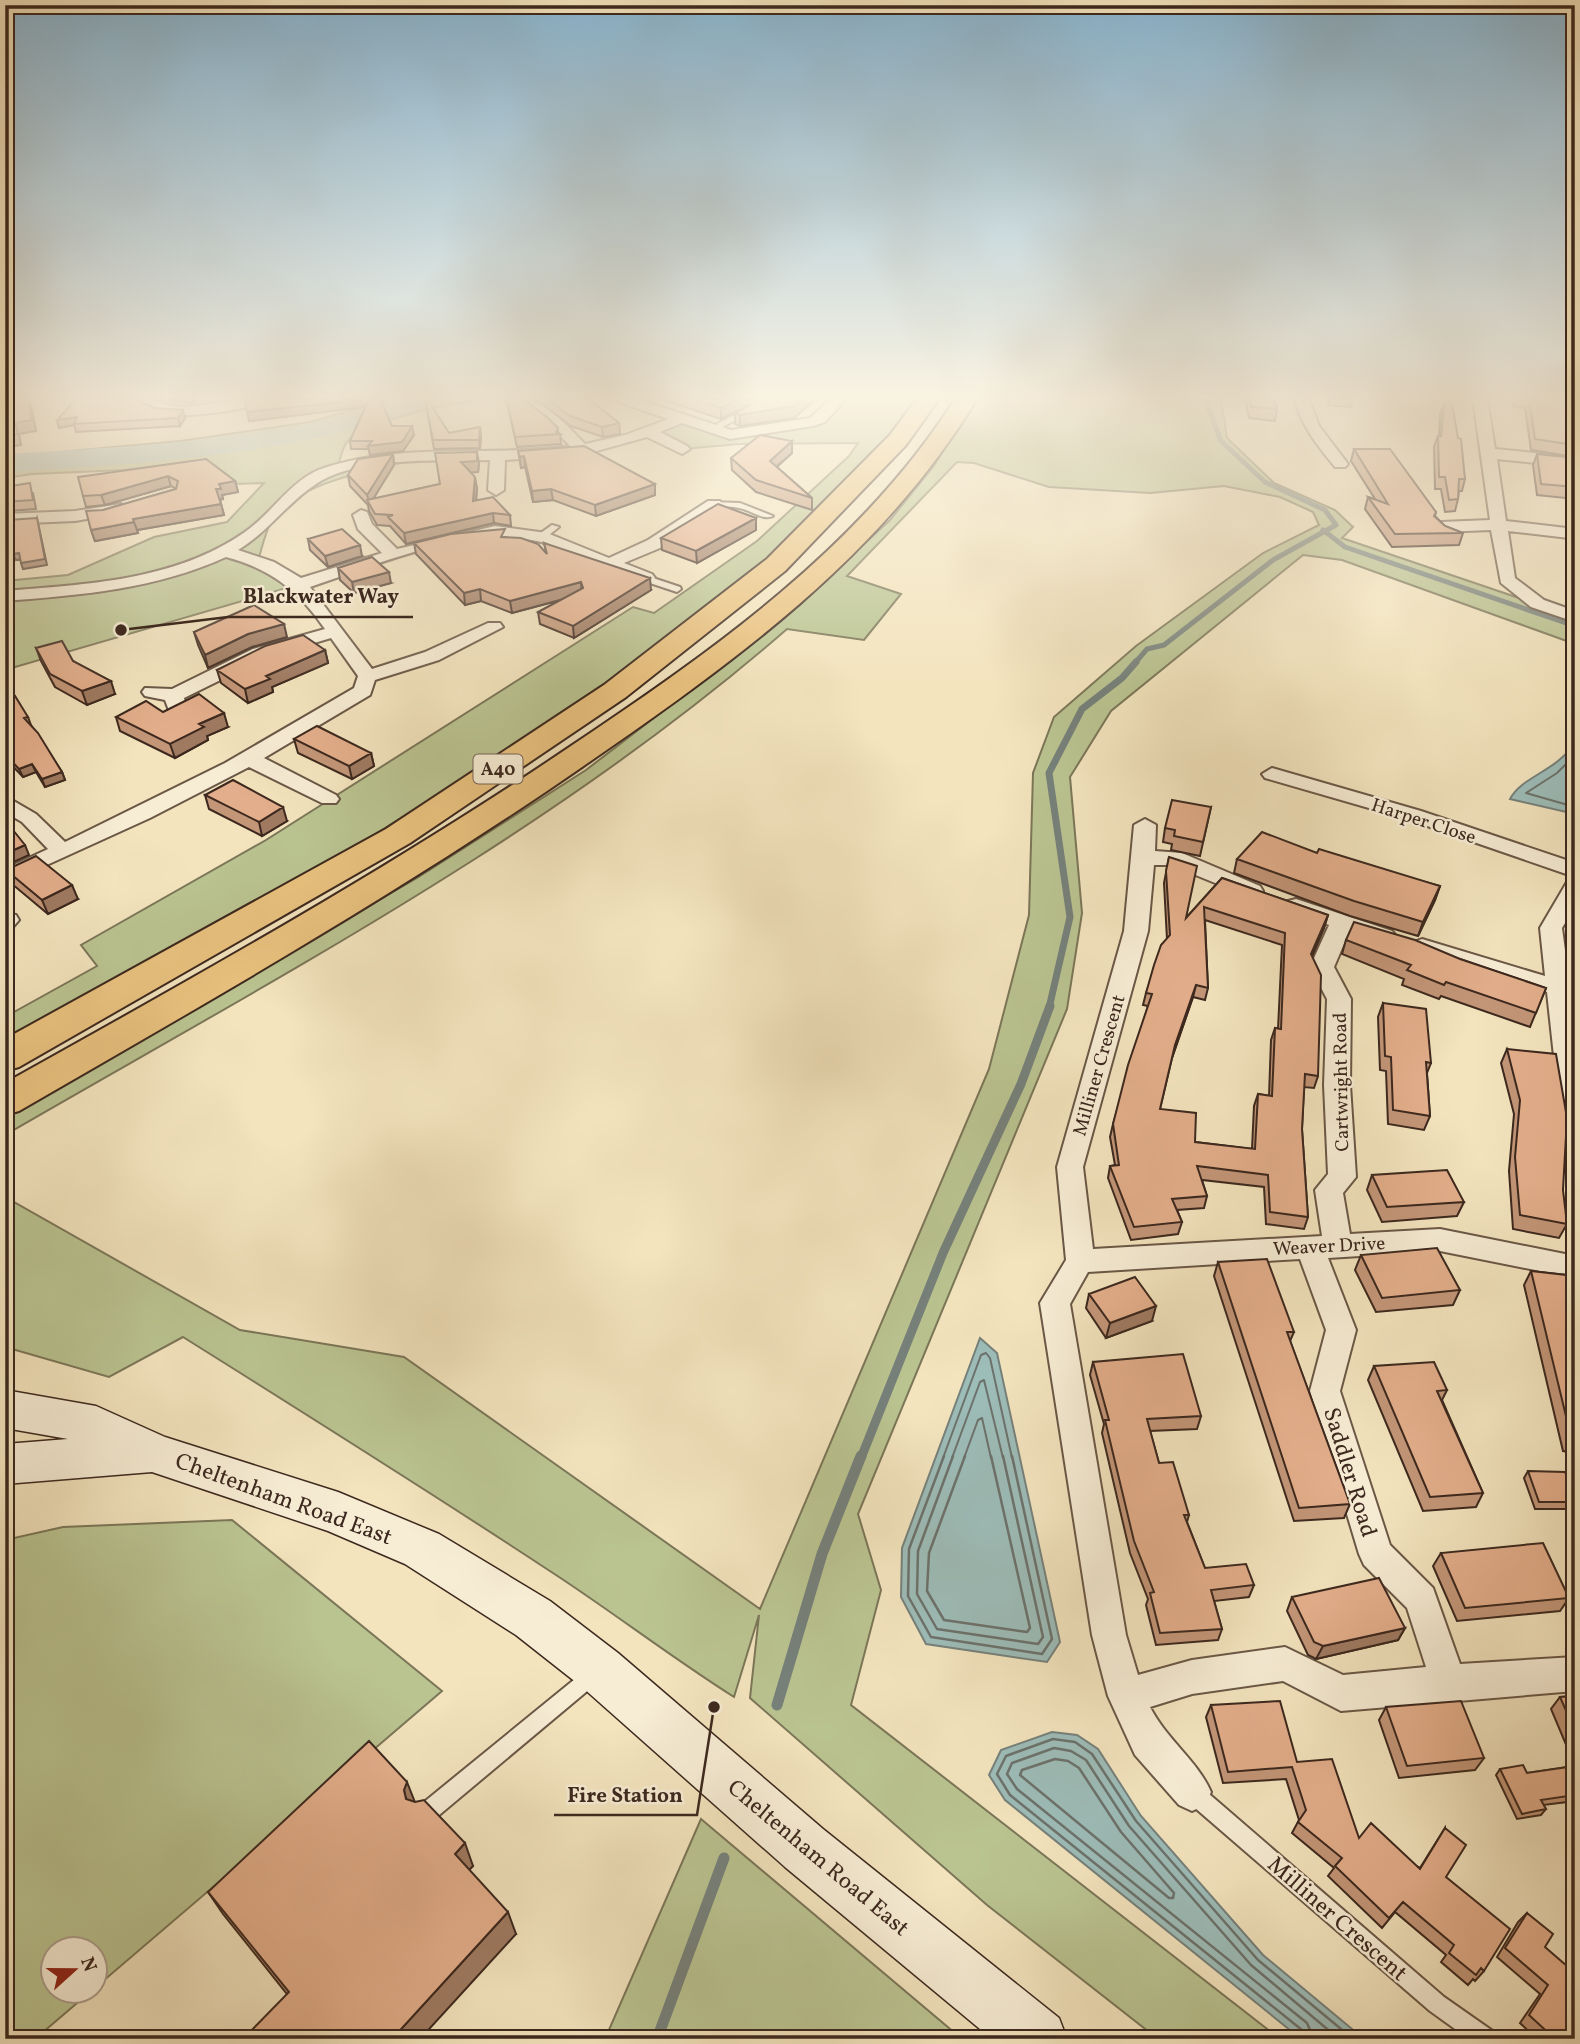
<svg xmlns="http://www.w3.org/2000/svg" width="1580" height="2044" font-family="Vollkorn,serif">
	<rect width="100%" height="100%" fill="#f3e4be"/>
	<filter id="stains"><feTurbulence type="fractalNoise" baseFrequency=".00286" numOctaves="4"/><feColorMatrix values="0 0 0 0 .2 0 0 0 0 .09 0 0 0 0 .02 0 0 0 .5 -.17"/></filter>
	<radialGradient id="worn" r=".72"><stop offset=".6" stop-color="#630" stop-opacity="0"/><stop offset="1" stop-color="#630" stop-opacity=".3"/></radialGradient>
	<path fill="#bac491" stroke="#7b7658" stroke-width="2" d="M391,399H494C463,401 367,418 347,442C343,447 341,456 339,462L359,463L429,457C390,465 291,483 272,520C265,532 262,548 258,561L297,585L5,670V581L68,575L154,537L227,522L264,483L232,484L201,460L125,470L32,474L5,478V457L180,441L310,422Z
		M839,399H915L869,462L771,556L683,629L538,735L372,836L5,1040V1017L97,966L81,945L266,840L633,607L654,613L757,541L849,456L858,443L740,444L682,449L650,433L682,418L730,435L820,419Z
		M973,399H1221L1227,438L1274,483L1335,510L1353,527L1342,538L1575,617V644L1342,560L1303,555L1111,711L1070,777L1082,913L1067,1009L858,1514L881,1590L851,1705L1280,2039H1158L987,1905L750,1698L759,1615L734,1697C674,1659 618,1616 559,1577C435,1495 309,1416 183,1337L109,1377L5,1347V1197L240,1330L404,1357L760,1609L989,1069L1029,915L1033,773L1054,717L1136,646L1263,553L1319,525L1313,512L1280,497L1224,486L1150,493L1049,487L974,463L957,462L847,576L901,594L864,640L787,629C552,834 274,979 5,1135V1115L417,878L586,770L740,652L808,596L890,520L934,466Z
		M232,1520L442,1691L95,1988L94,1950H52V1992H90L35,2039H5V1540L63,1527Z
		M701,1819L962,2039H605Z"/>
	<path fill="#9dbdb9" stroke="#76817b" stroke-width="2" d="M1575,742V814L1510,799C1522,776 1558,771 1575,742Z
		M980,1338L997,1353L1060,1642L1047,1662L926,1644L901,1597L902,1548Z
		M1052,1732L1077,1735L1098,1749L1141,1816L1263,1955L1364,2039H1301L1005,1800L989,1775L1001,1750Z"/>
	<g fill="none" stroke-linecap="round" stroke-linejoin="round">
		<path stroke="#6c726c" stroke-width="2" d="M1575,755L1557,773L1526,793L1575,807
			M943,1458L981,1355L986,1353L990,1358L1012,1458
			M952,1458L980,1382L984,1380L1003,1458
			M964,1458L978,1420L982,1418L991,1458"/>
		<path stroke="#6c726c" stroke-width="2.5" d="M944,1456L909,1549L908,1596L931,1637L1042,1654L1052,1639L1012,1456
			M953,1456L918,1551L917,1594L937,1629L1038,1644L1043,1637L1003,1456
			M965,1456L929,1553L927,1591L944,1620L1027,1632L1030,1628L991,1456
			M1055,1759L1068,1761L1079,1768L1121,1832L1174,1893L1173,1898H1169L1020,1775L1022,1770Z
			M1305,2039L1302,2030L1010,1795L997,1774L1006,1756L1053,1739L1075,1742L1092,1754L1136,1821L1258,1960L1353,2039
			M1314,2039L1307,2023L1017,1789L1007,1774L1012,1763L1054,1748L1071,1751L1086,1760L1129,1826L1251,1965L1339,2039"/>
		<path stroke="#76817b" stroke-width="5" d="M1323,530L1345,547L1575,626
			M1135,663L1147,649L1164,645L1273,560L1336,525L1325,510L1265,482L1221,441L1205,399"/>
		<path stroke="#76817b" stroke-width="7" d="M1049,1008L1070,917L1049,773L1082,709L1122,678L1136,662"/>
		<path stroke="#76817b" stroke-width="9" d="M861,1458L943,1253L1021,1084L1050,1006"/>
		<path stroke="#76817b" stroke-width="11" d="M777,1705L822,1554L861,1456
			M657,2039L724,1858"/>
		<path fill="#9dbdb9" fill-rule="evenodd" d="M399,399H439L435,405C297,454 150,464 5,472V454C136,446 274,441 399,399Z"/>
		<defs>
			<path id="lane" d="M747,408L754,410L715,431L708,429Z
				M711,502L740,503L773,516C763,521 751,510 739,508C729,505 719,508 710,504Z
				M552,525L559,527L544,539H538V535Z
				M647,576L680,587L681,589L677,592L644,581V577Z
				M592,1667L598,1670L601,1676L598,1682L432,1821L425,1823L418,1821L416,1814L418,1807L586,1670Z
				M1194,1785L1201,1787L1444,1997L1494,2032L1497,2039H1469L1430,2011L1187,1801L1185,1794L1187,1787Z"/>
			<path id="street" d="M137,399H151L162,404L184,407L250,399L262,402L255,406C230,410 151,428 137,399Z
				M516,399C544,397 566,425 585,444L625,435L668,419L619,402L617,399H637L731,430L810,418L831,399H846L825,422L813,426L730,439L682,423L660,432L687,446L690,449L682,454L647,437L582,455L505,460L504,490L496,495L488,490L490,460C441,461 357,456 316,484C287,503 268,532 238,550L274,562L301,578L382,553L358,529L353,515L361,510L367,512L372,524L397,549L495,526L547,533L609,558L648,540L708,501H720L722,504L660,548L624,563L652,574L655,578L652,582L646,583C608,574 575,550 537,541C466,525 377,565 310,587L372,669L425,652L488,623H500L503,627L439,660L375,680L370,695L264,758L336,795L339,799L336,803H322L249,767L150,818L5,884V869L48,849L22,822L5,812V796L36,814L65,842L225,763L354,688L358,676L331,638L267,657L184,698L187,709L184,713H170L165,700L145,696L142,692L145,688L172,689L253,649L325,629C299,591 271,569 226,557C156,589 82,595 5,601V591C87,584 175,581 245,532C274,512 292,477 327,467C405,442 490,457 570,446L550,425Z
				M1295,399H1309L1319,426L1348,464L1345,467H1335C1318,446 1301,426 1295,399Z
				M1473,399H1487L1495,449L1575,457V467L1497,459L1506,521L1575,529V537L1569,538L1508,531L1515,578L1544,600L1575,611V622L1531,607L1501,583L1491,530L1441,532L1433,527L1441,522L1490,520Z
				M121,504L129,509L127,512L75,521L5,524V514L75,511Z
				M1272,768L1421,811L1575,863V877L1407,819L1265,778L1262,774Z
				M1145,819L1156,825L1155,851L1182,853L1260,886L1263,891L1252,898L1171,865H1154L1148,931L1083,1167L1093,1249L1322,1236L1315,1190L1328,1174L1324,1085L1327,999L1310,967L1329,925L1288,911L1285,906L1288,901L1296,899L1392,931L1396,936L1392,941L1384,943L1349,932L1334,967L1351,999L1350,1085L1356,1177L1343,1193L1350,1234L1440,1229L1575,1256V1278L1440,1251L1328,1258L1356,1330L1340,1391L1390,1545L1433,1588L1460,1664L1575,1657V1691L1341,1711L1283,1681L1192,1694L1150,1707C1166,1739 1197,1760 1211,1792L1205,1805L1192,1811L1179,1805L1135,1755L1108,1696L1092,1635L1040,1303L1066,1260L1057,1167L1124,931L1134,825ZM1300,1259L1326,1330L1310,1391L1359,1554L1364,1565L1407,1608L1426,1667L1343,1675L1285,1647L1192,1660L1138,1675L1126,1635L1070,1304L1088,1272Z
				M1575,880V907L1562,928L1575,1025V1140L1566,1137L1562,1130L1547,992L1414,952L1410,947L1414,942L1422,939L1545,976L1540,928L1567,882Z
				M5,913L16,915L19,920L13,927L5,929Z"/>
			<path id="secondary" d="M5,1390L96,1406L165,1437L338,1492L439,1534L550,1601L618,1653L823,1829L1059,2018L1067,2039H992L785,1867L582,1687L516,1635L405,1564L328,1531L152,1472L5,1484V1444L68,1439L5,1428Z"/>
			<path id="highway" d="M917,399H939L906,445L785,571L626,697L410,843L19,1067L5,1071V1039L386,829L604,685L767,559L890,435Z
				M955,399H977C880,558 733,663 582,767C401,892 210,1001 19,1111L5,1115V1083C197,976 389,869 571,746C714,650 861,547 955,399Z"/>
		</defs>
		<use href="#lane" stroke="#6a5746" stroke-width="4"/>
		<use href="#street" stroke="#6a5746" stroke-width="4"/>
		<use href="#secondary" stroke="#3c281e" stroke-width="3"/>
		<use href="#highway" stroke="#3c281e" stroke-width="4"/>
		<use href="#lane" fill="#f7edd5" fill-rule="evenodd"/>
		<use href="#street" fill="#f7edd5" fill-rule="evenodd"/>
		<use href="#secondary" fill="#f7edd5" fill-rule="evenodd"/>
		<use href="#highway" fill="#eac27f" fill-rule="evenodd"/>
	</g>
	<path fill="#c39678" stroke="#3c281e" stroke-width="2" fill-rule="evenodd" d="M149,399H195L193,403Z
		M254,399H380L392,426L414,435L403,451L370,455L369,449H351L350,441L365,407L249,421L254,400L256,399Z
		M425,399L449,433L481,435L480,448L434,449Z
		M506,399H523L558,428V433L560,434L561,444L517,447Z
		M525,399H589L619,423L620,434L603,437L571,426L537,400Z
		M660,399H816L794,418L740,426L735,424V413L754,403L756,400L751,399L744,407L721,419Z
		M1245,399H1274L1277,409L1275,421L1249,418Z
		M1328,399H1353L1350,407L1328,405Z
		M1513,399H1575V457L1531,450L1525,408L1514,407Z
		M142,403L185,418L180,426L76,432L74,425L59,428L57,420Z
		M1444,403L1465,479L1462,491H1459L1458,499L1455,511L1445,512L1441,489H1435L1434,447L1438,436H1439L1440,415Z
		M792,441V453L777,467L812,498V510L756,492L732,470L731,458Z
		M1354,449L1436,512L1435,516L1445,526L1463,533L1459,545L1392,547L1365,509L1368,497L1375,499L1351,461Z
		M518,451L655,484V495L596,516L553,500L533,502L525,467L521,468Z
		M393,454L394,465L373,499L440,484L479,463L478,472H471L477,488L476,501L510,515L511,526L494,523L406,544L390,526L377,525L369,511L368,505L350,486L348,475Z
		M1537,454L1575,458V499L1537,495L1533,465Z
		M206,459L235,481L238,492L222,495L223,499L220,500L224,515L137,530L138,533L95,541L91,530L103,510L176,489L171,486L105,505L86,507L83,496Z
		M5,487L33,493L36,509L8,511L5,502Z
		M756,518V530L697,563L662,550L661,538Z
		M506,537L546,552L544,543L651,590L574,638L540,624L538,612L561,600L512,613L481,601L465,605L416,554L414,543Z
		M308,539L362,556L328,567L310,550Z
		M338,568L391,583L354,593L340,580Z
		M194,632L287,637L252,647L208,668L198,645Z
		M36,648L73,661L115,694L87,705L55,687L41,661Z
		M325,650L328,663L272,687L273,692L248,703L221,683L217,670Z
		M5,693L28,717L31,725L62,772L65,780L45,787L36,772L23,777L5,758Z
		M163,712L228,727L207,736L208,740L175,758L120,731L116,717Z
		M294,739L371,753L374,766L352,779L298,753Z
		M205,795L287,821L262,836L209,809Z
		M1211,807L1200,856L1171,850L1172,844L1163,842L1165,828Z
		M1317,853L1440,886L1435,900L1418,936L1350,916L1234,873L1237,859Z
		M1169,857L1186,918L1222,878L1328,915L1324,928L1312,956L1318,1076L1314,1088L1304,1087L1302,1129L1308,1217L1304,1229L1266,1224L1264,1187L1202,1180L1207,1196L1204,1208L1177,1210L1182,1222L1178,1234L1131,1240L1108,1178L1110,1166L1115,1165L1110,1137L1113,1124L1148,1006L1143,1005L1146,993L1167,939L1164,883ZM1205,920L1282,945L1278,1029L1275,1028L1271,1040L1269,1096L1258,1094L1254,1106L1252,1149L1195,1142L1160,1109L1172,1058L1193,997L1205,1000L1208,988Z
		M6,870L78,899L48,914L12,884Z
		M1346,940L1460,959L1546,988L1530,1027L1441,996L1439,999L1402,985L1404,979L1342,954Z
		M1383,1003L1431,1063L1427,1073L1430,1116L1424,1130L1388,1124L1386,1071L1380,1070L1378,1017Z
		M1507,1049L1567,1224L1559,1238L1513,1229L1509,1171L1514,1114L1501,1063Z
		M1372,1175L1464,1202L1457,1216L1382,1222L1367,1190Z
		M1361,1255L1460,1290L1453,1305L1376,1312L1355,1270Z
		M1218,1262L1294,1332L1290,1341L1350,1504L1344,1518L1294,1521L1214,1276Z
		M1531,1271L1575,1276V1453L1563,1451L1524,1285Z
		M1089,1294L1152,1321L1106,1338L1086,1308Z
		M1093,1362L1201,1416L1197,1429L1150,1431L1159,1463L1189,1515L1187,1522L1205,1568L1254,1585L1249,1597L1214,1601L1222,1629L1218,1640L1156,1645L1146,1605L1148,1599L1130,1553L1102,1433L1104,1424L1090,1375Z
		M1374,1366L1447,1390L1442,1400L1483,1493L1476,1507L1423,1511L1368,1380Z
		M1528,1471L1575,1498V1505L1572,1509H1535L1524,1478Z
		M1441,1553L1569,1598L1560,1611L1457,1621L1433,1566Z
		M1292,1597L1405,1628L1398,1640L1316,1659L1308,1655L1287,1611Z
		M1575,1696V1766L1551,1709L1560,1697Z
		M1211,1705L1297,1762L1359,1838L1420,1868L1445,1828L1446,1877L1484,1971L1475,1981L1473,1979L1468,1985L1441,1962L1446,1955L1395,1912L1382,1928L1328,1876L1334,1868L1292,1833L1299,1820L1286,1779L1223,1783L1206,1717Z
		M1386,1707L1484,1758L1475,1770L1399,1778L1379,1720Z
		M1575,1766V1801L1543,1805L1546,1809L1541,1815L1517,1819L1496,1775L1500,1769L1527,1773Z
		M415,1802L473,1866L469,1870L516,1934L287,1994L223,1914L208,1892Z
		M1527,1913L1545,1947L1575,2039H1537L1520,2023L1540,1994L1497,1957L1518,1922Z
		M1575,1914V1923L1571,1917Z"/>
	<path fill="#9f7a61" stroke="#3c281e" stroke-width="2" d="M28,399L31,404L36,431L19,434L21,445L5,448V436L15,423Z
		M369,399L371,406L249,421L247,412Z
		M739,399H751L744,407L721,419V408Z
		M803,399H816L794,418L740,426V415Z
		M183,410L185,418L180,426L178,418Z
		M77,417L74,425L59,428L57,420Z
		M619,423L620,434L603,437L602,427Z
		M412,426L414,435L403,451L370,455L368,446Z
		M480,427L481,435L480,448L479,440Z
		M792,441V453L770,472V461Z
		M477,452L479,463L478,472L463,473L461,462Z
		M393,454L394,465L370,504L367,495Z
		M524,456L525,467L521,468L520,457Z
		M168,476L171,486L105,505L101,495Z
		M475,477L477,488L475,512L473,501Z
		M235,481L238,492L222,495L223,499L218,500L216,489L219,484Z
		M655,484V495L596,516L595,505Z
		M551,489L553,500L533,502L532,491Z
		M221,504L224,515L137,530L133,519Z
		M493,513L494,523L406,544L404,533Z
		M37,518L47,565L23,569L21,563Z
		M756,518V530L697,563L696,551Z
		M134,522L138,533L95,541L91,530Z
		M360,545L362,556L328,567L325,556Z
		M19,553L21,559L16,560L13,554Z
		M389,572L391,583L354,593L352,582Z
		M650,578L651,590L574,638L573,626Z
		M581,582L582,594L512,613L510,601Z
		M480,589L481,601L465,605L464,593Z
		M284,624L287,637L252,647L208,668L205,655L248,634Z
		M325,650L328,663L272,687L273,692L248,703L245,689L266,676Z
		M111,681L115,694L87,705L82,691Z
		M224,713L228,727L207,736L208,740L175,758L170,744L199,724Z
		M371,753L374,766L352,779L349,766Z
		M32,764L36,772L23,777L19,769Z
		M62,772L65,780L45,787L42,779Z
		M283,807L287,821L262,836L259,822Z
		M25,845L29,855L5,866V854Z
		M72,885L78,899L48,914L42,900Z
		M1440,886L1435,900L1418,936L1423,922Z
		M1328,915L1324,928L1308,966L1311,954Z
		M1196,985L1193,997L1172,1058L1175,1045Z
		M1156,1306L1152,1321L1106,1338L1110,1323Z
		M1405,1628L1398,1640L1316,1659L1323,1646Z
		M407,1782L416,1805L406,1799L404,1790Z
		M465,1843L473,1866L463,1876L455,1854Z
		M508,1912L516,1934L420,2039H392Z"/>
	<path fill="#e3ae8b" stroke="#3c281e" stroke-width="2" fill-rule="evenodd" d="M5,399H28L32,420L15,423L18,434L5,436Z
		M76,399H139L142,403L155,408L183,410L178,418L74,424L77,417L57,420Z
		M256,399H366L247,412L245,402L254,400Z
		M369,399H380L392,426H412L402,442L368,446L372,441H350Z
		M425,399H427L449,433L480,427L479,440H433Z
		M507,399H523L547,417L558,428L556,432L560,434L515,437Z
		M547,399H589L619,423L602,427L570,416Z
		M693,399H739L721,408Z
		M757,399H803L794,406L740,415L735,413L754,403Z
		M1249,399H1274L1277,409L1251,407Z
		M1529,399H1575V445L1535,439Z
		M1444,403H1452L1458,438L1461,439L1465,479H1459L1458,499L1449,500L1445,477H1439L1438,436H1441Z
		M760,435L792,441L770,461L812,498L756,480L731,458Z
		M584,446L655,484L595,505L551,489L532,491L524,456L520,457L518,451Z
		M1354,449H1390L1436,512L1434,516L1445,526L1463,533L1395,534L1368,497L1388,504Z
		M477,452V461L461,462L475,477L473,501L493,497L510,515L493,513L404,533L388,517L393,515L375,514L367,500L440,484L435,453Z
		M393,454L367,495L348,475L358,459Z
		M1537,454L1575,458V487L1541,484Z
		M206,459L235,481L219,484L221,489H216L221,504L133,519L134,522L91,530L86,511L103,510L176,489L178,481L168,476L101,495L83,496L78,477Z
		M30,483L33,500L5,502V487Z
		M718,504L756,518L696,551L661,538Z
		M37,518L45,559L21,563L19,553L13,554L8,520Z
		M342,529L360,545L325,556L308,539Z
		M505,529L501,537L521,538L538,544L547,554L544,543L650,578L573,626L538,612L583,588L581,582L510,601L480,589L464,593L414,543L451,534Z
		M372,557L389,572L352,582L338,568Z
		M254,605L284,624L248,634L205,655L194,632Z
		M303,635L325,650L266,676L270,679L245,689L217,670L265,646Z
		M62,641L73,661L111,681L82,691L50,674L36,648Z
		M12,691L28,717L24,718L38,733L62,772L42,779L32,764L19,769L5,754V693Z
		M199,694L224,713L199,724L204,727L170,744L116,717L146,701L163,712Z
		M317,726L371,753L349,766L294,739Z
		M233,780L283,807L259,822L205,795Z
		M1172,800L1211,807L1203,842L1174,836L1175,830L1165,828Z
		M5,820L25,845L5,854Z
		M1262,832L1317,853L1319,849L1440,886L1423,922L1354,901L1237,859Z
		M36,856L72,885L42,900L6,870Z
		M1169,857L1197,866L1186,918L1222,878L1328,915L1311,954L1321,975L1318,1076L1305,1074L1302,1129L1308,1217L1270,1212L1268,1175L1197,1166L1207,1196L1172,1199L1182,1222L1134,1227L1110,1166L1119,1165L1113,1124L1128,1065L1152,994L1146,993L1154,965L1161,945L1170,935L1166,871ZM1204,907L1285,933L1281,1029L1275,1028L1272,1096L1258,1094L1255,1149L1195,1142L1196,1113L1160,1109L1175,1045L1196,985L1208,988Z
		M1354,922L1415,940L1460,959L1546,988L1536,1013L1446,982L1444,985L1407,970L1411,965L1346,940Z
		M1383,1003L1426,1009L1431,1063L1426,1062L1430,1116L1393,1110L1391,1057L1385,1056Z
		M1507,1049L1556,1054L1567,1118L1563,1190L1567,1224L1520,1215L1515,1157L1520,1100Z
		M1447,1170L1464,1202L1387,1207L1372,1175Z
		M1437,1248L1460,1290L1382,1298L1361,1255Z
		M1267,1259L1294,1332H1287L1350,1504L1299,1508L1218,1262Z
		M1531,1271L1575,1276V1438L1571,1437Z
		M1135,1277L1156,1306L1110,1323L1089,1294Z
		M1183,1354L1201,1416L1147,1419L1159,1463L1173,1462L1189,1515H1184L1205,1568L1246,1564L1254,1585L1211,1590L1222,1629L1160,1633L1150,1593L1154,1592L1134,1541L1105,1420H1109L1093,1362Z
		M1434,1362L1447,1390L1437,1391L1483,1493L1430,1497L1374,1366Z
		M1528,1471L1565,1472L1575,1498V1502H1539Z
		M1543,1543L1569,1598L1465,1608L1441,1553Z
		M1379,1578L1405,1628L1323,1646L1314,1642L1292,1597Z
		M1575,1696V1731L1560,1697Z
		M1280,1701L1297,1762L1332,1759L1359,1838L1371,1823L1420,1869L1445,1828L1466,1845L1446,1877L1510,1929L1484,1971L1481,1968L1476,1975L1449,1953L1454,1945L1403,1902L1389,1918L1335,1866L1342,1858L1298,1822L1306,1810L1292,1767L1228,1772L1211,1705Z
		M1461,1701L1484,1758L1407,1766L1386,1707Z
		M369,1741L407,1782L404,1790L406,1799L415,1802L424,1800L465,1843L455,1854L508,1912L392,2039H243L289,1992L208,1892Z
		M1523,1765L1527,1773L1575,1766V1795L1541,1800L1546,1809L1522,1814L1500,1769Z
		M1527,1913L1553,1934L1545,1947L1575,1973V2039H1555L1529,2015L1548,1985L1505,1948Z"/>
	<linearGradient id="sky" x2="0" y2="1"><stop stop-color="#8ab8d5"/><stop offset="0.58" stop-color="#faf3e2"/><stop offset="1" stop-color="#faf3e2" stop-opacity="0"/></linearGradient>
	<rect width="1580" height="685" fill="url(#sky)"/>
	<g text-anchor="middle" stroke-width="5" stroke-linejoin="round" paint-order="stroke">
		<rect fill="#f7edd5" stroke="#746355" stroke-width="2" x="473.5" y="754.5" width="49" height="29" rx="5"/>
		<g font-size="18" font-weight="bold" fill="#3c281e">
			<text x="498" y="775">A40</text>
		</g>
		<g font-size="19" fill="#3c281e" stroke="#f7edd5">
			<text transform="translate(1424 820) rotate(18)" y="7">Harper Close</text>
			<text transform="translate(1098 1065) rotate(-74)" y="7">Milliner Crescent</text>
			<text transform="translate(1340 1082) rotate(-91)" y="7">Cartwright Road</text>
			<text transform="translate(1329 1245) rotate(-3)" y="7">Weaver Drive</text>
		</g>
		<g font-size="23" fill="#3c281e" stroke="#f7edd5">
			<text transform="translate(1351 1472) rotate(73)" y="8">Saddler Road</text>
			<text transform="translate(284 1498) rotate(20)" y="8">Cheltenham Road East</text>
			<text transform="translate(819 1857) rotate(40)" y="8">Cheltenham Road East</text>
			<text transform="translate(1338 1918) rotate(41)" y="8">Milliner Crescent</text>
		</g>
	</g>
	<path fill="none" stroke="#3c281e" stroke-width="2.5" d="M121 630L228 617H413M714 1707L697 1815H554"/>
	<g fill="#3c281e" stroke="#f7edd5" stroke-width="2.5">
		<circle cx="121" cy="630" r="7"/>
		<circle cx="714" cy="1707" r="7"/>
	</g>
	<g font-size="21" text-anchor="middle" font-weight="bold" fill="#3c281e" stroke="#f7edd5" stroke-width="5" stroke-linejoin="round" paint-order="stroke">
		<text x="321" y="603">Blackwater Way</text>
		<text x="625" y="1802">Fire Station</text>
	</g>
	<rect width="1580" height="2044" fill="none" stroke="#f3e4be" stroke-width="28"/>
	<rect x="7" y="7" width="1566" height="2030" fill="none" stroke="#3c281e" stroke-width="3.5"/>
	<rect x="14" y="14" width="1552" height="2016" fill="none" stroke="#3c281e" stroke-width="2"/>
	<g transform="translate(74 1970) rotate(69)"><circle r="33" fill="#f7edd5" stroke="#ac9e8c" stroke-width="2"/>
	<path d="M0-5L12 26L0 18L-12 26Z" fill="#8f2418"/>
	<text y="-10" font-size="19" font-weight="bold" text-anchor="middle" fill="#3c281e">N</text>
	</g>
	<rect width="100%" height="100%" filter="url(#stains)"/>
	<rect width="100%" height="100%" fill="url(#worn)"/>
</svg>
